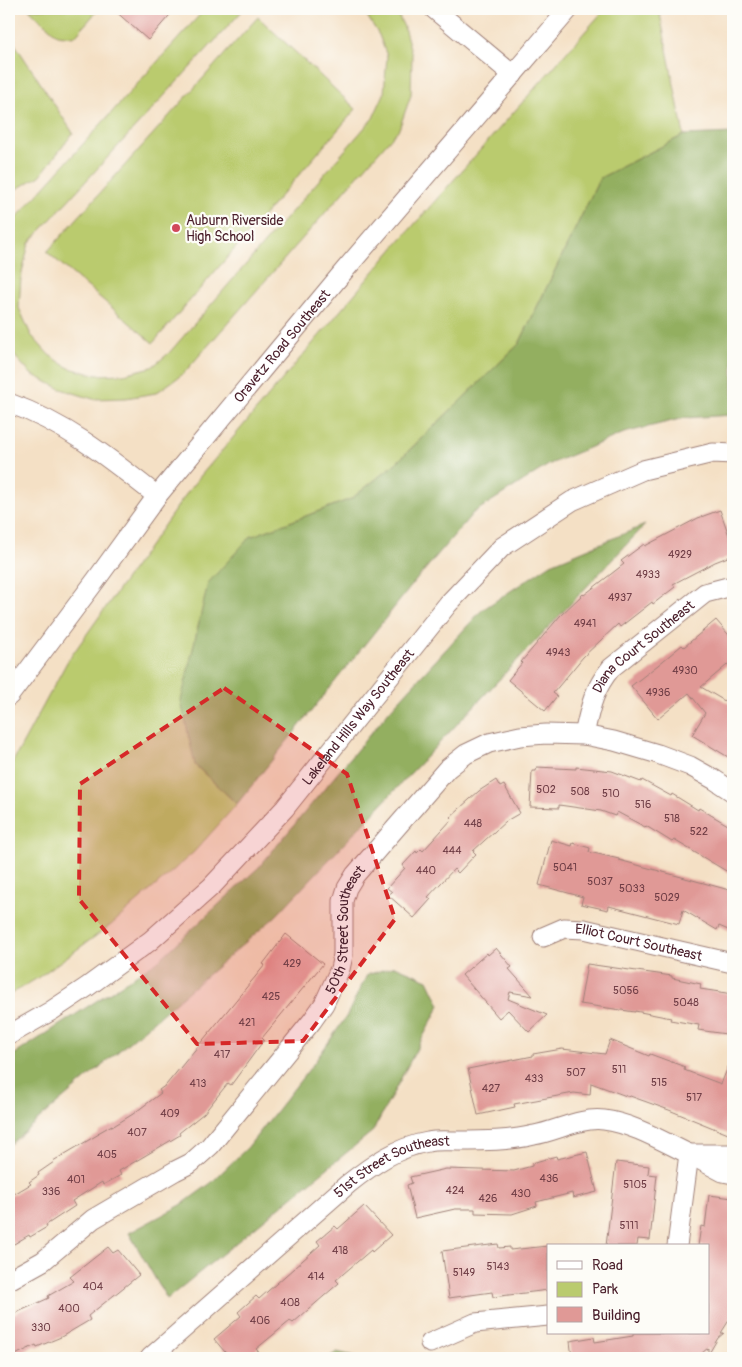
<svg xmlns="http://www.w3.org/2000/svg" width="742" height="1367" font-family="Pangolin,sans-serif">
	<rect width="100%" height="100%" fill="#fdfcf7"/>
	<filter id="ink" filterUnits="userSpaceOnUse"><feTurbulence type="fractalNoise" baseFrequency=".02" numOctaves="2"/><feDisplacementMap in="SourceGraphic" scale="10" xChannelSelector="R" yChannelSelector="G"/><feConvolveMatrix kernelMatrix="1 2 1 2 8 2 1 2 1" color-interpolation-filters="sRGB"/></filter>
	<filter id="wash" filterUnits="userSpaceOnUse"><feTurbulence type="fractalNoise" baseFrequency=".0096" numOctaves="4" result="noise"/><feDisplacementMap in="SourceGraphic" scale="20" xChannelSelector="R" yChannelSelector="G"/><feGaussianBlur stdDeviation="1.12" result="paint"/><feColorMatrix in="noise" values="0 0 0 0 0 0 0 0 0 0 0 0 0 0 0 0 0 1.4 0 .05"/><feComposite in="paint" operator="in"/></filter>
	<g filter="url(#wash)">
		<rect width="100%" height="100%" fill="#f4e0c5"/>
		<path fill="#bacb6e" stroke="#82754c" d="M29,9H99L74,37L57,35Z
			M205,9H244L29,243L21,277L19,308L31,335L49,355L69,368L96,375L124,374L152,367L169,353L373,118L384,94L387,56L379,35L364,11L360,9H395L404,27L412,55L411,95L399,129L183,374L156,393L126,398L93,399L61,389L31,374L9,350V226Z
			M605,9H659L684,135L600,178L519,344L396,463L351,499L250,537L195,765L237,804L194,852L111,925L36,979L9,995V769L67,662L192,486L397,244Z
			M258,17L356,109L153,343L47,252Z
			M9,35L73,133L40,176L9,193Z"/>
		<path fill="#93af61" stroke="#6e6746" d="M733,133V415L684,418L624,433L550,464L473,513L417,579L237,804L195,765L181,701L208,583L250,537L351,499L396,463L519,344L600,178L684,135Z
			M645,525L275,917L9,1145V1058L159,960L259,867L391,709L482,610L551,564Z
			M395,966L428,980L440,1005L373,1131L167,1299L129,1233L181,1205L211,1183L248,1147L314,1063L346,1017L367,975Z
			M337,1352L363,1358H327Z"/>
		<g id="blocks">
			<path fill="#e09996" d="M113,9H175L148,40Z
				M720,510L733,547V555L715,562L673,584L675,587L653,604L652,602L620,627L618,624L583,657L564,680L553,693L557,696L545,711L508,680L522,663L521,662L560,616L583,594L584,595L624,564L621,561L644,544L645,546L698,518Z
				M716,620L733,640V660L701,687L733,706V760L692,735L705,713L689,693L658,719L631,686L658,665L682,645L684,647Z
				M537,767L576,769V767L612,771L641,782L642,780L671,796L672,794L698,810L699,808L733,828V875L674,840L672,842L646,826L645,827L617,812L615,816L601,811L559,805V808L530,807L532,771H536Z
				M496,780L500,787L504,785L520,813L506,821L473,851L476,854L458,873L454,869L428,897L431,899L414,918L388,895L392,892L387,888L405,868L403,865L416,851L417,853L421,849L423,851L452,819L450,817L479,791Z
				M551,840L572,846L573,843L590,848L589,852L619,859V860L733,891V932L719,926L717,930L683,910L679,924L609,906L608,910L581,904L583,897L539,885Z
				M286,934L323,964L262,1038L264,1040L231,1085L228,1083L204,1113L179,1133L180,1135L119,1171L121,1175L103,1185L102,1182L72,1201L75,1206L46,1225L47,1227L30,1237L29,1235L14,1244L9,1236V1197L31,1184L29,1182L39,1175L38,1173L54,1162L53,1161L99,1134L98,1133L112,1125V1127L133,1114L161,1093L159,1090L166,1085L241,994L265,965L263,964Z
				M496,948L512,967L509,969L533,996L510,992L508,999L547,1015L529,1032L508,1010L499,1018L462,975L487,953L488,955Z
				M587,964L672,976V978L701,984L700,989L733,994V1035L698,1030L699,1025L670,1020L671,1018L635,1011V1012L580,1004Z
				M610,1040L649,1056L650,1054L685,1067L684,1070L721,1084L733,1055V1136L669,1110L630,1096L629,1097L591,1083L590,1095L574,1093L514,1104L515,1107L478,1115L468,1069L533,1056V1054L562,1049L605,1054Z
				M587,1152L597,1192L573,1198L572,1193L536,1202L537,1206L512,1214L475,1213V1209H455L415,1218L407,1185L412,1183L410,1177L446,1169L514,1171L532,1166V1163L556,1156L557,1159Z
				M616,1162L649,1166L648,1174L657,1175L650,1240L638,1239L637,1246H606Z
				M709,1195L733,1198V1314L721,1333H724L718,1338L708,1355V1348L696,1358H572L570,1341L594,1337L595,1342L633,1336V1333H708V1246H698L701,1226L705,1227Z
				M364,1206L391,1235L372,1252L371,1250L336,1280L339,1283L293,1323L290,1321L256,1349L264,1358H230L214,1339L241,1316L238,1312L256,1296L259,1299L320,1245L317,1241L335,1226L338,1229Z
				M498,1244L499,1248L510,1247V1250L548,1246V1290L493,1297L492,1292L449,1298L442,1251Z
				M108,1247L113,1253L118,1250L139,1275L88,1316L90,1320L61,1337L37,1347L36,1345L9,1358V1316L49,1298L48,1296L74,1281L70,1277Z"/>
		</g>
	</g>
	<g filter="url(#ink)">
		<use href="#blocks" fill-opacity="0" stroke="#9f8078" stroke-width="1"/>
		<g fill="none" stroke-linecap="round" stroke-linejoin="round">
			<defs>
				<g id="minor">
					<path d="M434,9L513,75"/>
					<path d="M9,403C67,424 109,458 157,496"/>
					<path id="s1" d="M9,696L96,580L157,496L344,271L569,9"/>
					<path id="s2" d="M584,735C590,708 593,690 611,668L705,593L728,587L733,588"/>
					<path id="s3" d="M543,937L564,928L584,929L728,962L733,961"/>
					<path id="s4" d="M9,1035L51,1011L87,987L150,941L212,886L285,808L448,604L502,547L572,501L643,470L713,453L733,454"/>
					<path d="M733,1154H689L723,1172L733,1174"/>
					<path id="s5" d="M9,1280L43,1261L93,1219L175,1171L191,1163L210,1146L312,1021L324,1004L340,969L343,955V901L347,888L355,875L447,769L466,754L489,743L520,736L546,734L584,735L614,741L658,754L690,766L715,780L733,792"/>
					<path d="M430,1343L475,1323L548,1316"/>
					<path id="s6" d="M150,1358L348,1184C372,1165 397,1147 428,1142C437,1140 448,1141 458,1141C483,1141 509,1141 534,1135C557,1131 580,1117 604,1120C634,1124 662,1141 689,1154L677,1246"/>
				</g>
			</defs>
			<use href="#minor" stroke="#9f8078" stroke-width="21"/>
			<use href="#minor" stroke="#fff" stroke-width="19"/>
		</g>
	</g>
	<path fill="#d62828" fill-opacity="0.2" stroke="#d62828" stroke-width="4" stroke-dasharray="10 6" stroke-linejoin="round" d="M224,688L347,774L395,919L303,1041L197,1044L79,899L80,784Z"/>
	<circle fill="#d1495b" stroke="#fdfcf7" stroke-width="2" cx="176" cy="228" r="5"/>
	<g text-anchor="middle" stroke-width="4.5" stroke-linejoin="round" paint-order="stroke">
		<g font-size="11" fill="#703e46">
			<text x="680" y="558">4929</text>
			<text x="648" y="578">4933</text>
			<text x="620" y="601">4937</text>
			<text x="585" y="627">4941</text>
			<text x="558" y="656">4943</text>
			<text x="685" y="674">4930</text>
			<text x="658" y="696">4936</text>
			<text x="546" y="793">502</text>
			<text x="580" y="795">508</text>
			<text x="611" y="797">510</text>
			<text x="643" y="808">516</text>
			<text x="672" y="822">518</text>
			<text x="473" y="827">448</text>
			<text x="699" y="835">522</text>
			<text x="452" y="854">444</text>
			<text x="565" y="871">5041</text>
			<text x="426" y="874">440</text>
			<text x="600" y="885">5037</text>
			<text x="632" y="892">5033</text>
			<text x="667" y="901">5029</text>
			<text x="292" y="967">429</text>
			<text x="626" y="994">5056</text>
			<text x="271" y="1000">425</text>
			<text x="686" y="1006">5048</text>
			<text x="247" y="1026">421</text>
			<text x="222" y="1058">417</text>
			<text x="619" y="1073">511</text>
			<text x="576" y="1076">507</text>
			<text x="534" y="1082">433</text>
			<text x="659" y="1086">515</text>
			<text x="198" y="1087">413</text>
			<text x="491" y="1092">427</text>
			<text x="694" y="1101">517</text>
			<text x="170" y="1117">409</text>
			<text x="137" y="1136">407</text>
			<text x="107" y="1158">405</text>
			<text x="549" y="1182">436</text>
			<text x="76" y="1183">401</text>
			<text x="635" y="1188">5105</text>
			<text x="455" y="1194">424</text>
			<text x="51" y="1195">336</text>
			<text x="521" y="1197">430</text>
			<text x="488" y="1202">426</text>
			<text x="629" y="1229">5111</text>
			<text x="340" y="1254">418</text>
			<text x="498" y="1270">5143</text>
			<text x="464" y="1276">5149</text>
			<text x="316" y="1280">414</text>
			<text x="93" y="1290">404</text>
			<text x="290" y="1306">408</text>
			<text x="69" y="1312">400</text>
			<text x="260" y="1324">406</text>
			<text x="41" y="1331">330</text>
		</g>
		<g font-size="14" fill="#4a1f2b" stroke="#fdfcf7" text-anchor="start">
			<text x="186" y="225">Auburn Riverside<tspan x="186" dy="16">High School</tspan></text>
		</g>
		<g font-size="14" fill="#4a1f2b" stroke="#fdfcf7">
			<text dy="5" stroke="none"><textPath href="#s1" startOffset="444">Oravetz Road Southeast</textPath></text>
			<text dy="5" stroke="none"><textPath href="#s2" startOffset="111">Diana Court Southeast</textPath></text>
			<text dy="5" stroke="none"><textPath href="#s4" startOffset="476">Lakeland Hills Way Southeast</textPath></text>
			<text dy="5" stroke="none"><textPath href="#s5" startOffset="504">50th Street Southeast</textPath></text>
			<text dy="5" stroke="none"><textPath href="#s3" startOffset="99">Elliot Court Southeast</textPath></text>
			<text dy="5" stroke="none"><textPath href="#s6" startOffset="312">51st Street Southeast</textPath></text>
		</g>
	</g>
	<rect width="742" height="1367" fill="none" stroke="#fdfcf7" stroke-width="30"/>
	<rect x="547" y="1244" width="162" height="90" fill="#fdfcf7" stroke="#b5a4a5"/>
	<rect x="557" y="1261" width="25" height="8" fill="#ffffff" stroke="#b5a4a5"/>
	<text x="592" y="1270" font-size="15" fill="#4a1f2b">Road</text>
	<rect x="557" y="1282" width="25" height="15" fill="#bacb6e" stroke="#b5a4a5"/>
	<text x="592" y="1294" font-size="15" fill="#4a1f2b">Park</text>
	<rect x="557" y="1307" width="25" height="15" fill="#e09996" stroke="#b5a4a5"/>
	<text x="592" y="1320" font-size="15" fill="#4a1f2b">Building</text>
</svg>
